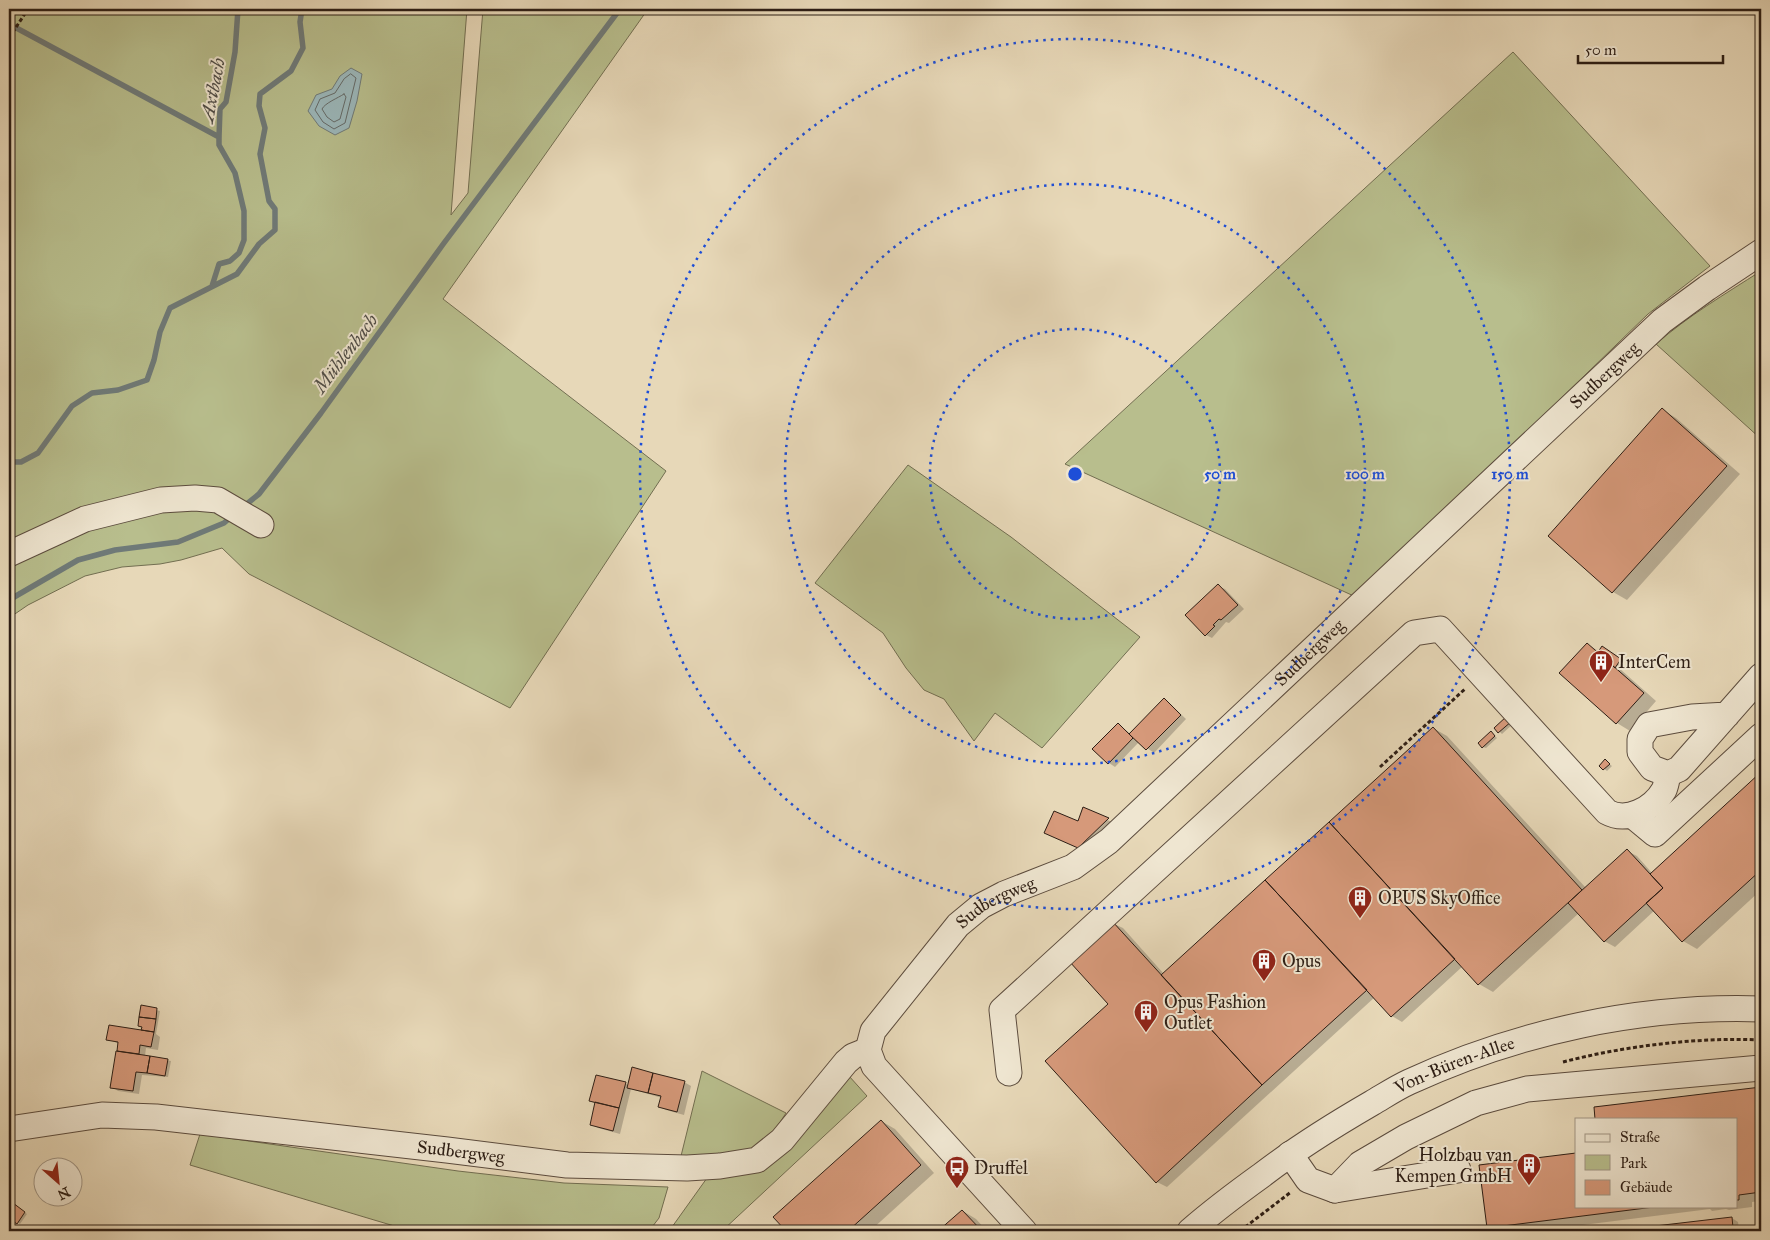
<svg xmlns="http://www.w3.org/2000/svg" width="1770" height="1240" font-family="'IM FELL Great Primer',serif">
	<rect width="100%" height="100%" fill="#e7d8b8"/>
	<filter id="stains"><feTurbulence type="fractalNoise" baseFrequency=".004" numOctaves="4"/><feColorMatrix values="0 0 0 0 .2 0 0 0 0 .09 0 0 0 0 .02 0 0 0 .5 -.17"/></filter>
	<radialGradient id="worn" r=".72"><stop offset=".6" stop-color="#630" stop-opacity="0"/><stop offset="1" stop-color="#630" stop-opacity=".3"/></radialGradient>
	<path fill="#b8be8d" stroke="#726e51" d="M9,9H467L451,215L468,193L483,9H648L443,299L666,471L510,708L249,574L222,548L181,560L160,564L122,567L85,576L28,605L9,618Z
		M1513,52L1710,266L1648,314L1356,597L1065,464Z
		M1761,271V439L1656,344C1688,316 1725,294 1761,271Z
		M908,465L1011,537L1140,637L1042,748L995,713L974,741L944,699L924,690L906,668L883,633L815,583Z
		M702,1071L786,1113C780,1122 773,1134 765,1142C749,1159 703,1156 681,1156Z
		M849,1076L867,1096L722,1231H675L672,1227L707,1178L761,1168Z
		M200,1134L458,1171L564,1183L668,1187L659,1218L649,1231H411L190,1165Z"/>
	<path fill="#9bb7ba" stroke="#6f7a78" d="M351,68L362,74L357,101L349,128L335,135L319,126L308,111L316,95L332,89L340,76Z"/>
	<path fill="#0003" d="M1663,410L1676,418L1740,474L1627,600L1613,592L1550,536Z
		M1218,586L1225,589L1244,609L1229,623L1226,622L1212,638L1206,635Z
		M1587,644L1600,652L1603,647L1623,661L1619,668L1656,701L1630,731L1617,723Z
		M1164,700L1170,704L1186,719L1154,753L1139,742L1115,767L1109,763L1094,749L1118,724L1131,734Z
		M1507,717L1514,723L1502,734L1496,728Z
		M1433,728L1447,736L1586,888L1627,851L1637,856L1652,873L1761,774V890L1697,949L1683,941L1655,910L1615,947L1604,941L1579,913L1493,992L1479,984L1463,966L1402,1022L1392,1016L1375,997L1167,1187L1157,1182L1110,1004L1112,923L1123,928L1164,974Z
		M1491,732L1497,738L1486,748L1483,747Z
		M1608,763L1612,766L1607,771L1601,766Z
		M1084,809L1114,823L1086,851L1045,833L1078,822Z
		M143,1007L160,1011L156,1034L160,1037L158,1050L146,1048L145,1056L171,1061L168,1077L142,1075L139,1094L118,1091L112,1087L119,1044L108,1039L147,1033L140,1026Z
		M684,1082L691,1086L684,1115L666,1110L660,1107L662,1098L631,1089L620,1134L598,1128L591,1124L596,1104L590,1101L625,1083L629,1086Z
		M1761,1088V1201L1752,1202V1207L1729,1210L1726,1209L1712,1211L1710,1209L1535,1231H1495L1488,1228L1480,1167L1576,1155V1206H1736V1119L1595,1108Z
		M881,1121L895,1129L934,1173L870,1231H787L775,1217Z
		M9,1200L27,1214L20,1224L17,1222L10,1231H9Z
		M963,1211L976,1219L987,1231H940Z
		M1732,1218L1738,1222L1739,1229L1761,1226V1231H1624Z"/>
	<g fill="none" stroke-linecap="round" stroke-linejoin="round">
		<path stroke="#646a68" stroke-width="1" d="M351,74L356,78L345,123L334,129L323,122L315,110L320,99L335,93L344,79Z
			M344,94L346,97L340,119L334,122L327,117L322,109C325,103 338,98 344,94Z"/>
		<path stroke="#6f7a78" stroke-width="5.5" d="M9,24L219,137
			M212,286L219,264L230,261L239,253L244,240V211L235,173L219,145V137L220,109L226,102L235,52L238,9
			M9,462H21L38,453L72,406L92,393L118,390L147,380L154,360L160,332L170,308L237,274L259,244L275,230V209L269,201L260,154L265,128L259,106L260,94L291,71L303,48L300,22L302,9
			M243,507L259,494L321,413L444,243L620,9
			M9,600L78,560L115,550L178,542L224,523L232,516"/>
	</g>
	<path fill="#d6997a" stroke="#2d1e15" d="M1662,408L1727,466L1612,593L1548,536Z
		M1218,584L1238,605L1221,620L1219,619L1213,625L1215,626L1205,636L1185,615Z
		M1587,643L1644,693L1616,724L1559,673Z
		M1602,646L1621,659L1615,668L1598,652Z
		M1164,698L1181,715L1146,750L1129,734Z
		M1507,716L1512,721L1498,733L1494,728Z
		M1118,723L1133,738L1108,764L1092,749Z
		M1433,727L1582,890L1478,985L1329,822Z
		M1491,731L1495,736L1482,748L1478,743Z
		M1605,759L1610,764L1603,770L1599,766Z
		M1761,772V870L1682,942L1646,903L1663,888L1650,874Z
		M1083,807L1109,818L1078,848L1044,833L1054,811L1078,821Z
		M1329,822L1455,959L1391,1017L1265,880Z
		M1627,849L1663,888L1604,942L1568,903Z
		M1265,880L1367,990L1262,1085L1161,975Z
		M1112,921L1262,1085L1156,1183L1045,1061L1108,1004L1069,961Z
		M141,1005L157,1008L156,1019L139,1017Z
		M139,1017L156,1019L154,1032L141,1030L142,1027L138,1026Z
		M109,1025L154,1032L151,1047L140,1045L139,1054L117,1051L118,1042L106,1040Z
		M116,1051L150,1056L147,1073L136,1072L133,1091L110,1088Z
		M150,1056L168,1059L165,1076L147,1073Z
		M632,1067L653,1073L648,1093L627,1088Z
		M653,1073L685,1081L677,1112L658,1107L661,1096L648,1093Z
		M596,1075L626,1082L619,1108L589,1101Z
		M1761,1087V1192L1739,1195V1200H1736V1119H1595L1594,1107Z
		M595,1102L619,1108L613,1131L590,1125Z
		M881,1120L921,1165L848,1231H786L773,1217Z
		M1576,1153V1206H1662L1487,1228L1479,1165Z
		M9,1200L25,1212L17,1224L9,1218Z
		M962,1210L982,1231H938Z
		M1732,1217L1733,1228L1711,1231H1656L1655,1226Z
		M1761,1225V1231H1742V1227Z
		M1655,1226L1656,1231H1617Z
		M1742,1227V1231H1711Z"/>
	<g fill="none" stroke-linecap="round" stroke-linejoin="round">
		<defs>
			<g id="minor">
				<path d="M9,554L85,519L161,500L195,498L218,500L261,525"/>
				<path d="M1727,715L1692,717L1649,725L1640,739V752L1652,768L1668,774L1679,769L1761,676"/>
				<path d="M1632,815L1655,834L1761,736"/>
				<path d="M1009,1073L1002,1010L1414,633L1440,629L1607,812C1627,823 1653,809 1664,790C1666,786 1667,779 1668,774"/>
				<path id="s1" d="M9,1129L102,1115L156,1117L447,1150L567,1165L687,1168L720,1166L757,1160L782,1140L846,1062L853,1056L868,1050"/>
				<path d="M1290,1154L1308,1180L1335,1190L1458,1170"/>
				<path d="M1335,1190L1360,1164L1406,1137L1476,1103L1527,1089L1761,1068"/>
				<path id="s2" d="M1024,1231L874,1066L868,1050L873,1031L958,925L981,906L1004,894L1073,867L1109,841L1662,321L1707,288L1761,252"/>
				<path id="s3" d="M1190,1231C1213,1211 1237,1193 1262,1175C1297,1148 1334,1125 1372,1103C1384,1096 1396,1088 1409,1082C1517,1032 1641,1005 1761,1009"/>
			</g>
		</defs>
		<use href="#minor" stroke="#5c4c3e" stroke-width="27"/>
		<path stroke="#2d1e15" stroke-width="3" stroke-dasharray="4 2.5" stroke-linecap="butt" d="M9,38L28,9
			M1380,767L1466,688
			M1563,1062C1624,1046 1698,1037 1761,1040
			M1240,1231L1291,1192"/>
		<use href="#minor" stroke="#efe6d1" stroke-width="25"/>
	</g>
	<g fill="none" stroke="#1d4ed8" stroke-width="2.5" stroke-dasharray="2.5 5">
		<circle cx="1075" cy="474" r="145"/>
		<circle cx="1075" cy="474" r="290"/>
		<circle cx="1075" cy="474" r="435"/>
	</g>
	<defs>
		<symbol id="building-pin" viewBox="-11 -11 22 30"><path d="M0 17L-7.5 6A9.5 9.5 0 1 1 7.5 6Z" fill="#8f2418" stroke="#efe6d1"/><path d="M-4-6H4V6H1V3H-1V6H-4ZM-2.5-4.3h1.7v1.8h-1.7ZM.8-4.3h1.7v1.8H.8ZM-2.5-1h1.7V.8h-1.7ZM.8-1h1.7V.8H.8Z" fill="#fff"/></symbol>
		<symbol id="bus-pin" viewBox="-11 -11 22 30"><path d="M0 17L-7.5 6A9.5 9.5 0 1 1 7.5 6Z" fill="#8f2418" stroke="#efe6d1"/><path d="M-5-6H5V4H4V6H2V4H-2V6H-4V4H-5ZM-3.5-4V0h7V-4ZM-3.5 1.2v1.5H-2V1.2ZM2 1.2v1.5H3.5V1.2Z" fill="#fff"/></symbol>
	</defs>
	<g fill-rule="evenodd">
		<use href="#building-pin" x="1587" y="648" width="28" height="38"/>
		<use href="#building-pin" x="1346" y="884" width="28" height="38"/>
		<use href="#building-pin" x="1250" y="947" width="28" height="38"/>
		<use href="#building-pin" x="1132" y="998" width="28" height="38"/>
		<use href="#building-pin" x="1515" y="1151" width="28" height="38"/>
		<use href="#bus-pin" x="943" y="1154" width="28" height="38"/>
	</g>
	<g text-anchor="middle" stroke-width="4" stroke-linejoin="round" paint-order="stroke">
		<g font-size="18" fill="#2d1e15" stroke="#efe6d1">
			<text dy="6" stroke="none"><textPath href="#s2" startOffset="1250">Sudbergweg</textPath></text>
			<text dy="6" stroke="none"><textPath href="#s2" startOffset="845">Sudbergweg</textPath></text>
			<text dy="6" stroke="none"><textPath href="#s2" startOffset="440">Sudbergweg</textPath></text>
			<text dy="6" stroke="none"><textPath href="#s3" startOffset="314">Von-Büren-Allee</textPath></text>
			<text dy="6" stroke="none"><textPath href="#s1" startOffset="455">Sudbergweg</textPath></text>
		</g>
		<g font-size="18" fill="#2d1e15" stroke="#efe6d1" text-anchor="start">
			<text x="1618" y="668">InterCem</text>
			<text x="1378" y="904">OPUS SkyOffice</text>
			<text x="1282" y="967">Opus</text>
			<text x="1164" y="1008">Opus Fashion<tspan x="1164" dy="21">Outlet</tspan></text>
			<text x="1512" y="1161" text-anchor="end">Holzbau van<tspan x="1512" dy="21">Kempen GmbH</tspan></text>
			<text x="974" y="1174">Druffel</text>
		</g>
		<g font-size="19" font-style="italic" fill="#4e4c47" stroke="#efe6d1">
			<text transform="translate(212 90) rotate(-79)" y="7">Axtbach</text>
			<text transform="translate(345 353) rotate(-53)" y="7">Mühlenbach</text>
		</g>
	</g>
	<circle cx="1075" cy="474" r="8" fill="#1d4ed8" stroke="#efe6d1" stroke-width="2.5"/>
	<g font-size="15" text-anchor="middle" font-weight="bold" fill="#1d4ed8" stroke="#efe6d1" stroke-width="4" stroke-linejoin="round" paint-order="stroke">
		<text x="1220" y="479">50 m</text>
		<text x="1365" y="479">100 m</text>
		<text x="1510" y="479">150 m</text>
	</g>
	<rect width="1770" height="1240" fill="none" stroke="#e7d8b8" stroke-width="30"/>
	<rect x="10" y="10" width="1750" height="1220" fill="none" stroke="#2d1e15" stroke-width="2.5"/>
	<rect x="15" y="15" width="1740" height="1210" fill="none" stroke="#2d1e15"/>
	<rect x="1575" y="1118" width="162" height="90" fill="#efe6d1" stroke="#a19686"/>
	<rect x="1585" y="1134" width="25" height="8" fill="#efe6d1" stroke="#a19686"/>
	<text x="1620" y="1142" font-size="15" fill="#2d1e15">Straße</text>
	<rect x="1585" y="1155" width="25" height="15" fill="#b8be8d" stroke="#a19686"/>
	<text x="1620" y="1168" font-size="15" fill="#2d1e15">Park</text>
	<rect x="1585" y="1180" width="25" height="15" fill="#d6997a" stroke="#a19686"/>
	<text x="1620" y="1192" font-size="15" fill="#2d1e15">Gebäude</text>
	<g transform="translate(58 1182) rotate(153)"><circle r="24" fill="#efe6d1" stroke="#a19686"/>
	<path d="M0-4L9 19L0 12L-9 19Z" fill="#8f2418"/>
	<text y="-8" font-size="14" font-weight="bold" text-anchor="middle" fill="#2d1e15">N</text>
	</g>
	<path d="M1578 55v8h145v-8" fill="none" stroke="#2d1e15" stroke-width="2.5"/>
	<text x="1585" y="55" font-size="15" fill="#2d1e15" stroke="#efe6d1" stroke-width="4" paint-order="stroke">50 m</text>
	<rect width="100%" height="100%" filter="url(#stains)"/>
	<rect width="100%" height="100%" fill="url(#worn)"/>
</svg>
